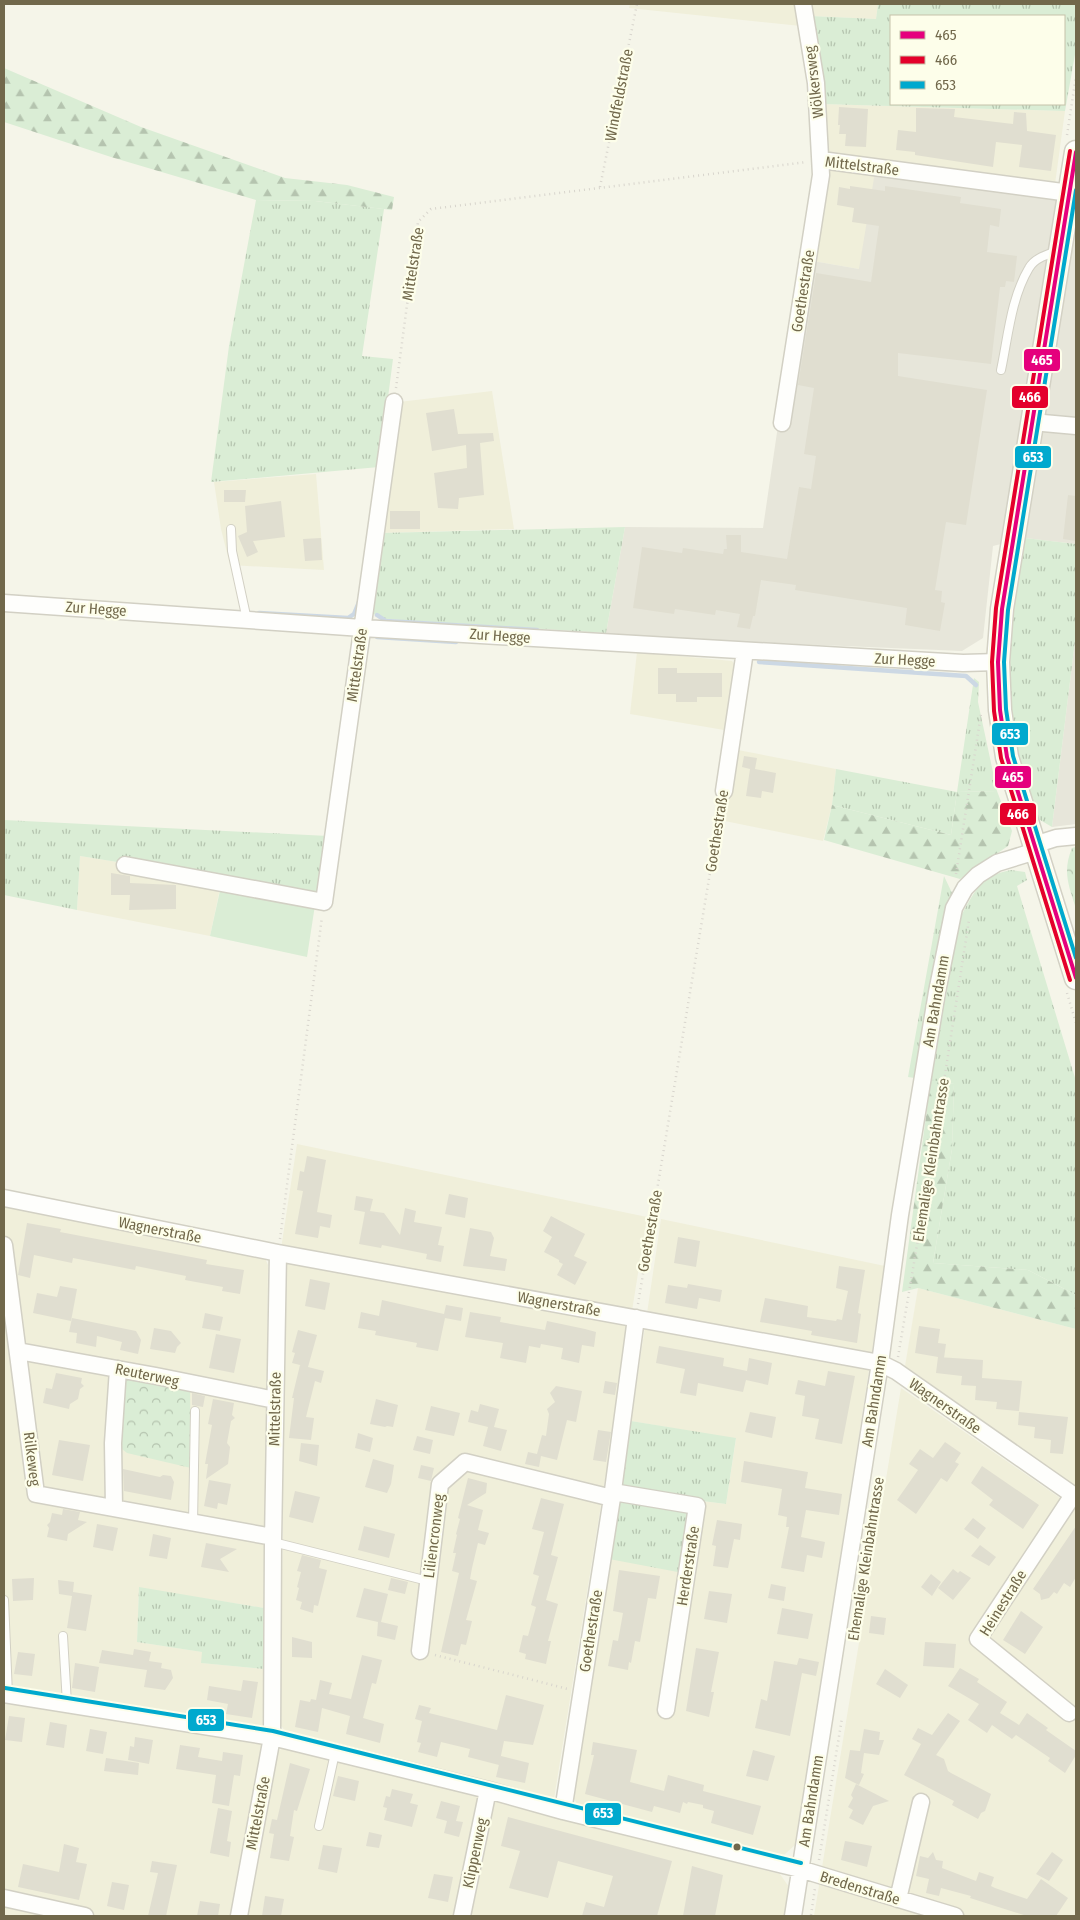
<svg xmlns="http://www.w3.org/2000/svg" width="1080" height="1920" font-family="'Fira Sans Condensed',sans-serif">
	<defs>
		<pattern id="grass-tufts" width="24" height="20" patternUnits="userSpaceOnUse" patternTransform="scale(1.25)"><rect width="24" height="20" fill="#daedd5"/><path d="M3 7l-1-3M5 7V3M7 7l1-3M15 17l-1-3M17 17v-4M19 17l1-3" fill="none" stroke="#b5c4af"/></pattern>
		<pattern id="forest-firs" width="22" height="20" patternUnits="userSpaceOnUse" patternTransform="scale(1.25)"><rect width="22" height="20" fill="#daedd5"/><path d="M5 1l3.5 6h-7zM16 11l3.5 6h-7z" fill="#b5c4af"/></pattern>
		<pattern id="park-crowns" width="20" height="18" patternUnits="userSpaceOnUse" patternTransform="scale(1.25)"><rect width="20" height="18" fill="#daedd5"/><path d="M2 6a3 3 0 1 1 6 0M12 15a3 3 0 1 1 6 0" fill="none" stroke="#b5c4af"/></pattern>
	</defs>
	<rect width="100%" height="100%" fill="#f5f5e9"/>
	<path fill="#f0efda" d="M630,4H878L876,19L810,16L801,26L629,8Z
		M821,104L1065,111L1055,184L859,269L813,261Z
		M492,391L514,529L381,533L399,402Z
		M316,474L324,570L230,565L221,529L214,482Z
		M637,652L732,661L738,669L730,731L630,714Z
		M728,746L738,750L836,769L832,805L823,841L715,819Z
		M80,856L222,879L210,936L77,910Z
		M297,1144L647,1217L554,1799L286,1732L278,1722L283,1536L277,1275Z
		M4,1205L264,1256L268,1265L264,1608L139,1588L137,1642L203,1652L202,1663L264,1669L262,1748L232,1916H4Z
		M661,1219L885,1266L796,1844L784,1855L577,1804L572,1795L609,1559L694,1500L726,1504L736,1439L631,1421Z
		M918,1288L1076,1329V1488L905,1366Z
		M901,1388L1076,1509V1913L1074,1916H814Z
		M284,1747L780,1874L789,1887L784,1916H247L277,1752Z"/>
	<path fill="#e7e6da" d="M875,172L1076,201V544L1025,538L993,546L983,638L962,651L613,636L606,633L625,527L763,528L802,262L813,261L859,269Z
		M1076,633V824L1052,827Z"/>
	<path fill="url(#grass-tufts)" fill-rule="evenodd" d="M878,4H1076V49L1065,111L821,104L810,16L876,19ZM891,16H1064V104H891Z
		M256,200L315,201L384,209L362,356L393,359L379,467L211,482L229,346Z
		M625,527L606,633L386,619L371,613L381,533Z
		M1025,538L1076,544V633L1052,827L1035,817C1029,796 1021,773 1017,751C1004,680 1011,608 1025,538Z
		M974,678L979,682L978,702L997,791L957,792L951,835L832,805L836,769L957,792Z
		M4,820L328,836L319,892L309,896L222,879L80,856L77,910L4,895Z
		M1011,870L1025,872L1027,880L1017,886L1076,1081V1295L1028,1270L933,1263L952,1149L954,1084L908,1077L944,876L962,914C976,889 981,876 1011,870Z
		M631,1421L736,1438L726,1504L694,1500L683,1573L609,1559Z
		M139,1587L264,1608V1669L201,1663L202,1652L137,1642Z"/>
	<path fill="url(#forest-firs)" d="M4,68L141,127L285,178L347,185L394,197L392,210L315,201L256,200L111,157L4,122Z
		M997,791L1012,831L1008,846L960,879L824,840L832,805L951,835L957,792Z
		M931,1080L954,1084L952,1149L933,1263L1028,1270L1076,1295V1329L918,1288L902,1292Z"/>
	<path fill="url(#park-crowns)" d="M1076,847V909C1069,886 1062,872 1072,848Z
		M130,1376L190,1386L191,1468L127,1453L122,1449V1400L124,1380Z"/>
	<path fill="#daedd5" d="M221,886L315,905L307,957L210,936Z"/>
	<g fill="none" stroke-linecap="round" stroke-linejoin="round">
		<path stroke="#ccd8e4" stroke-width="4.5" d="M259,613L348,618L354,614L359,602
			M377,615L386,621L537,630
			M377,637L456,642
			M759,662L966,676L976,685"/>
	</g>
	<path fill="#e0ded0" d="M839,107L868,109L866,147L845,146L846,134H839L840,125H838Z
		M916,108L955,109L954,117L1013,124L1014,112L1026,113L1027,131L1056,135L1051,171L1019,167L1022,145L996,142L993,167L915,155V152L896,150L898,130L916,132Z
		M850,186L885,191V186L961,197L960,203L1001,209L999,227L990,225L987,252L1017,256L1014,282L1006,281L1005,287H1000L991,364L898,353V376L987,390L966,525L946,522L935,590L942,591L941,602L945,603L940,631L905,625L907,608L795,590L796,585L761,580L755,616H753L750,629L737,627L740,614L716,610L715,615L675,609L674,614L633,608L642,547L682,553L683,548L723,554L724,549H727L726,535H741V552L787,559L799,487L811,489L816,456L804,454L814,388L798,385L816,273L871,282L879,226L852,222L854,208L837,205L839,187L850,189Z
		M454,409L458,434L493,433L494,441L480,443L484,495L459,498L458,509L438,508L434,473L467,468L466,445L432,451L426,413Z
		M224,490H246L245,502H224Z
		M1068,495L1076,496V541L1063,539Z
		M281,501L285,537L253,541L258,552L247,557L238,536L247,532L245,506Z
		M390,511H420V529H390Z
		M321,538L322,560L305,561L303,539Z
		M658,668H677V673H722V697H697V702H676V694H658Z
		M744,756L757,758L755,769L776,773L773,793L762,791L761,798L746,796L750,769L742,767Z
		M111,873L130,876V883L176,885V909L129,910L130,895H111Z
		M307,1156L326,1160L317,1212L332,1215L330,1228L320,1226L318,1238L295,1234L303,1191L297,1190L300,1171L304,1172Z
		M449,1194L468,1198L465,1218L445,1214Z
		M356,1196L373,1199L370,1211L384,1213L400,1235L405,1208L416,1211L414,1222L442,1227L438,1245L444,1246L441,1262L426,1259L427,1254L382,1245L381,1248L359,1244L365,1212L354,1210Z
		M551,1216L585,1234L574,1256L587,1262L575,1285L557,1275L563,1264L559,1262V1260L544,1252L552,1237L543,1231Z
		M27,1223L61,1229L60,1232L207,1260L206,1264L244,1270L240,1294L222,1291L223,1287L185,1280L186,1276L136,1266L135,1270L73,1258L72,1263L34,1255L30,1278L18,1275Z
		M470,1228L491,1232L494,1238L490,1256L507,1259L505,1271L463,1266Z
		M678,1237L700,1241L696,1267L674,1263Z
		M839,1266L865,1270L858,1313L861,1314L857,1343L811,1335L812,1331L760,1322L765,1298L808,1306L807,1317L836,1321L837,1319L842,1320L848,1291L836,1288Z
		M310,1279L330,1283L325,1310L305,1306Z
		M688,1284L722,1290L720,1302L699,1298L697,1309L665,1303L668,1285L687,1288Z
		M60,1286L77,1289L71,1321L33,1313L37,1293L57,1297Z
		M382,1300L444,1314L446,1305L463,1308L461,1321L445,1318L438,1351L416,1347L417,1343L375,1335L376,1331L358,1328L361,1312L379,1316Z
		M470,1312L501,1317L500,1322L545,1330L547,1321L585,1329L596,1332L594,1347L582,1345L579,1363L561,1359L563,1348L541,1344L540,1348L529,1346L526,1363L500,1358L503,1343L465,1337Z
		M205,1313L223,1317L220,1331L202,1328Z
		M72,1318L136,1331L141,1340L138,1354L120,1350L122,1342L97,1336L96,1347L76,1343L77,1333L69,1332Z
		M919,1326L940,1329L938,1343L946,1344L944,1358L915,1353Z
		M154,1328L171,1331L181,1343L177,1347L175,1353L150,1349Z
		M298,1330L317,1335L308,1367L324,1371L321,1383L315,1381L306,1417L314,1418L311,1440L289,1438L294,1398H292L300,1365L304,1366L292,1363L295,1353L292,1352Z
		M216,1334L241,1339L234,1373L209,1368Z
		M659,1346L724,1358L723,1366L747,1371L749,1358L772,1363L768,1385L746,1380L743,1392L698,1383L696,1396L680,1393L685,1369L656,1363Z
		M938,1357L983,1360L982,1378L1022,1381L1019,1411L996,1409L997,1402L975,1400L976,1386L961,1385L962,1376L936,1373Z
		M828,1371L855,1376L842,1444L815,1439L819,1419L802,1416L805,1396L795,1394L798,1380L825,1386Z
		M56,1373L82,1378L81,1383L84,1386L80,1389L78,1399L70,1404L69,1409L43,1403L46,1388L52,1389Z
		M605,1381L617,1383L615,1395L603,1393Z
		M556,1386L582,1391L576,1422L567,1420L557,1460L541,1456L539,1467L525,1464L528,1452L537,1454L542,1435L546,1436L549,1414L547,1409L555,1402L550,1393Z
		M192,1393L205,1396L203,1407L192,1405Z
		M213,1399L234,1403L232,1415L235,1418L231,1421L227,1443L230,1447L228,1464L206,1479L208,1464H205L212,1425L208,1424Z
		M376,1399L398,1405L393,1427L387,1426L385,1427L370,1424Z
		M480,1404L499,1409L494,1427L507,1430L501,1451L483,1446L488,1427L468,1422L471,1410L478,1412Z
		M431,1406L460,1413L454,1436L425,1430Z
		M750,1412L776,1417L772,1438L745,1432Z
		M1019,1412L1068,1417L1063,1454L1050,1453L1051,1440L1034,1438L1035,1427L1018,1425Z
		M598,1430L611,1432L606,1462L593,1460Z
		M358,1433L373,1438L370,1452L355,1448Z
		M417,1436L433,1440L430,1454L413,1450Z
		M59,1440L90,1445L83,1481L52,1475Z
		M945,1442L961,1453L955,1462L959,1464L947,1482L941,1478L916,1514L897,1500L918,1470L909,1464L920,1449L933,1458Z
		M301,1443L319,1445L317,1466L299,1461Z
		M373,1459L394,1465L391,1484L387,1493L365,1487Z
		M744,1461L808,1472L805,1488L842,1494L839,1515L806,1510L801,1537L825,1542L822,1558L807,1555L804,1572L781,1568L789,1527H786L787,1517L778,1515L782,1489L741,1482Z
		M421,1465L434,1468L431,1481L418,1478Z
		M982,1466L1039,1505L1023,1529L989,1505L993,1500L971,1483Z
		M123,1469L160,1477L163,1475L171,1476L174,1482L171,1500L124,1491Z
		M468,1478L487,1483L486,1493L467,1505L483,1510L478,1530L489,1533L485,1545L478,1543L472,1568L470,1579L477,1581L466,1620L472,1621L466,1645L461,1644L458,1656L441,1652L459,1573L452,1571L456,1553H453L457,1535L456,1534L460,1519L458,1518Z
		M209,1480L231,1484L227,1505L218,1503L217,1509L204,1506Z
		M295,1491L320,1497L313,1523L289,1517Z
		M541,1498L564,1504L551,1555L558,1557L546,1600L558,1604L548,1641H551L546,1664L525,1659L526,1654L519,1652L523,1635L528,1636L536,1607L531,1605L539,1576L533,1574L544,1532L532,1529Z
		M63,1509L80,1512L78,1520L87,1522L68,1534L67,1541L47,1537L49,1528L47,1525L50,1522L52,1513L62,1515Z
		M973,1518L986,1528L978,1539L964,1529Z
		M717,1520L742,1524L740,1540L734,1539L728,1568L713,1566L716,1546L712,1545Z
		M97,1524L118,1528L113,1551L93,1547Z
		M364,1526L395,1534L389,1558L358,1550Z
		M1076,1526V1577L1070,1587L1064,1583L1057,1594L1054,1592L1049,1598L1041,1600L1040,1594L1033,1589Z
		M153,1534L171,1538L167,1559L149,1556Z
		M206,1543L237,1549L220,1559L229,1572L201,1567Z
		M980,1545L996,1557L989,1566L971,1556Z
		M302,1555L321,1560L319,1568L327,1570L318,1606L314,1605L313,1613L300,1609L302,1602L296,1600L299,1588L297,1587L301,1572L297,1571Z
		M953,1569L958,1573L960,1571L971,1578L953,1600L938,1588Z
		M619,1570L660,1576L656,1599L648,1598L640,1642L635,1641L631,1663L629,1662L628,1670L608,1666L613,1640L618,1641L623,1613L613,1611Z
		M931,1574L941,1582L932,1596L921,1587Z
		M34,1578L33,1600L13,1601L12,1579Z
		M391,1578L408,1582L405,1594L388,1590Z
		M58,1580L74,1582L73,1592L92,1595L86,1631L67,1628L72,1596L59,1594Z
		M771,1584L786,1587L784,1601L768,1598Z
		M364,1588L388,1594L381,1622L398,1626L395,1640L377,1636L378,1622L356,1617Z
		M709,1591L732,1594L727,1623L704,1619Z
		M782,1608L813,1614L808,1639L777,1634Z
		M1021,1611L1043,1627L1025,1654L1003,1640Z
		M871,1616L886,1618L884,1635L869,1633Z
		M292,1637L312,1642V1658L292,1657Z
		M925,1642L956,1644L954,1668L923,1666Z
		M696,1648L719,1652L711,1692H714L709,1717L686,1711Z
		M134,1649L151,1652L149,1661L162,1663L161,1668L171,1670L173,1678L165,1690L144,1687L147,1670L99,1663L102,1650L133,1655Z
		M18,1652L35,1654L32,1676L14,1674Z
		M362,1655L382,1660L376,1684L372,1683L363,1718L384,1724L380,1743L346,1734L350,1716L322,1708L318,1732L295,1727L300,1700L310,1702L311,1699L316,1700L320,1680L332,1683L329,1694L351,1699Z
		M799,1658L819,1662L816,1676L802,1673L790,1736L755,1728L761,1699L767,1701L774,1661L797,1665Z
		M75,1663L99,1667L95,1692L72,1688Z
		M960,1668L979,1679L977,1682L1007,1702L1000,1713L1019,1725L1027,1713L1048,1728L1046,1730L1076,1751V1755L1065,1773L1048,1761L1050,1758L1016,1735L1012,1739L992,1725L987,1733L968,1720L979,1704L948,1686Z
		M885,1669L908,1685L900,1698L876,1684Z
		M243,1680L258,1682L252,1718L226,1714L228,1704L207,1700L209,1686L241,1691Z
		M506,1695L544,1705L533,1745L504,1741L499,1765L468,1757L470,1749L441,1742L437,1757L418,1752L421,1743L417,1742L422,1721L415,1719L419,1705L431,1708L429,1713L497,1730Z
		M948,1713L960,1721L936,1755L944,1759L948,1771L951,1773L991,1794L985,1811L981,1813L978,1819L952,1805L954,1801L904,1775L921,1744L912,1739L918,1728L932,1735Z
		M9,1716L25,1718L22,1742L5,1740Z
		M50,1722L67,1725L64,1748L46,1745Z
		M90,1729L107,1732L103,1754L86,1751Z
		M864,1729L880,1732L879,1740H884L879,1755L864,1753L861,1773L864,1774L859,1785L845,1778L850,1750L860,1751Z
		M135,1737L153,1740L149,1764L128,1760L130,1746L134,1747Z
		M593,1742L637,1750L630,1782L664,1791L668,1775L704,1785L703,1791L761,1806L753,1835L711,1823L714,1811L703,1808V1805L688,1802L687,1804L683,1802L680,1813L654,1806L652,1812L585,1794L594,1755H591Z
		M180,1745L200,1748L198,1757L222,1761L223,1752L243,1755L240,1776L234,1775L229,1806L212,1803L216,1775L176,1769Z
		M753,1750L775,1756L768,1781L746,1776Z
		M501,1756L529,1763L525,1783L496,1777Z
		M106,1758L139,1763L138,1775L104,1771Z
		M290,1763L310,1769L297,1811L294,1810L290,1836L294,1837L289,1861L270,1858L274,1834L269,1833L272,1819L277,1820Z
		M338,1776L359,1781L355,1801L333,1796Z
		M856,1784L889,1801L873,1806L863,1825L849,1818L853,1810L848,1807L853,1798L851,1795Z
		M392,1789L413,1794L410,1803L418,1805L412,1827L384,1820L387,1808L383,1807L386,1796L390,1797Z
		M441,1801L460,1806L456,1821L463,1822L459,1837L444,1833L447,1821L436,1818Z
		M218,1808L232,1811L227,1841L231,1842L229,1857L210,1853Z
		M508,1817L672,1861L657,1916H582L586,1902L604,1907L613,1876L558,1861L548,1898L509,1888L520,1851L501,1846Z
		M369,1832L382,1835L379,1848L366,1846Z
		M845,1841L872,1846L867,1867L841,1860Z
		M64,1844L79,1848L76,1862L87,1864L79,1900L18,1887L23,1864L59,1872Z
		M323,1845L342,1848L337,1873L318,1869Z
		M933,1852L936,1860L943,1861L942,1868L976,1881L979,1872L994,1877L991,1886L995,1888L1027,1899L1041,1879L1068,1898L1056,1916H1027L970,1898L971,1896L941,1888L939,1896L926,1893L929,1879L916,1876L920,1856L928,1858Z
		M1052,1852L1063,1860L1049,1881L1036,1874Z
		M152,1861L177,1865L166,1916H148L158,1873L150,1872Z
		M692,1866L723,1875L715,1916H683Z
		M434,1874L453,1877L448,1902L428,1898Z
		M112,1882L129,1885L124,1910L107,1906Z
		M265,1896L284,1899L281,1916H262Z
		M200,1901L220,1904L218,1916H197Z"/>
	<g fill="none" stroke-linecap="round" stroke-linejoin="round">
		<defs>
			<path id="lane" d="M1001,370C1008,337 1011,298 1029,268C1034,259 1048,253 1058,252
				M231,529L232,551L247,620
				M193,1523L195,1411
				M273,1542L428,1581
				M4,1600L8,1695
				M63,1636L67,1704
				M319,1826L335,1753"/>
			<path id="street" d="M821,160L1070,193
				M1032,422L1076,426
				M782,423L821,175L816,83L803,4
				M4,603L362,628L963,663L998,662
				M724,791L745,651
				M1034,845L1056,838L1076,836
				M125,865L324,902L394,402
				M4,1198L278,1253L880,1363L896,1371L1076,1497
				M4,1245L36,1494L273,1537
				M18,1351L156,1376L275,1400
				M613,1492L697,1506L666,1710
				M114,1508L113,1443L118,1369
				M420,1651L440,1484L465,1462L612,1498
				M4,1694L272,1737L488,1790L563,1811L800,1869L955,1916
				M1069,1713L978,1639L1073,1495
				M563,1811L612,1498L636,1318
				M4,1898L85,1916
				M898,1899L921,1802
				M239,1916L272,1737L273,1542L278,1253
				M462,1916L488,1790
				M793,1916L880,1363L900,1215L937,992L954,908L965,888L978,875L997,863L1036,851"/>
			<path id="secondary" d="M1076,152L1002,609L998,662L1000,710L1007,757L1076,978"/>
		</defs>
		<use href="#lane" stroke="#d2d0c4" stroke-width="10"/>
		<use href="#street" stroke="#d2d0c4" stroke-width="19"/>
		<use href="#secondary" stroke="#d3d1c4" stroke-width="25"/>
		<path stroke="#d8d5cd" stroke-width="2.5" stroke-dasharray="1 4" stroke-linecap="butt" d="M1067,135L1076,76
			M600,187L637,4
			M396,388L418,222L431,209L807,162
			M956,874L981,714
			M1067,993L1076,1023
			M280,1239L322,917
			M638,1304L721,807
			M898,1357L935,1139L969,920
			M435,1655L568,1689
			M819,1860L842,1718
			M811,1915L815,1888"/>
		<use href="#lane" stroke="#fefefc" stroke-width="8"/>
		<use href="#street" stroke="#fefefc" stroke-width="16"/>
		<use href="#secondary" stroke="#fefefc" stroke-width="22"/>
		<defs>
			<path id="bus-1" d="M1076,152L1002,609L998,662L1000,710L1007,757L1076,978"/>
			<path id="bus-2" d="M1070,151L996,608L992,662L994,711L1001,758L1070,980"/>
			<path id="bus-3" d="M1076,190L1008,610L1004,662L1006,709L1013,756L1076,958
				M5,1688L273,1731L801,1863"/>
		</defs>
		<use href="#bus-1" stroke="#fdfeea" stroke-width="8"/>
		<use href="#bus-2" stroke="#fdfeea" stroke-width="8"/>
		<use href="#bus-3" stroke="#fdfeea" stroke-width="8"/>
		<use href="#bus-1" stroke="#e5007d" stroke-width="4"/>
		<use href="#bus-2" stroke="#e4002b" stroke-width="4"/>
		<use href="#bus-3" stroke="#00a9ce" stroke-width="4"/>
	</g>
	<circle fill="#71684b" stroke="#fdfeea" stroke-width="2" cx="737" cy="1847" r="4.5"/>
	<g text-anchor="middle" stroke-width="4.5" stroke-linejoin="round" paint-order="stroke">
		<g font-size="15" fill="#71684b" stroke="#fdfeea">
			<text transform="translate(814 82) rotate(-97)" y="5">Wölkersweg</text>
			<text transform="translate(619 95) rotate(-79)" y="5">Windfeldstraße</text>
			<text transform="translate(862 166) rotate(7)" y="5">Mittelstraße</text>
			<text transform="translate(413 264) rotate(-81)" y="5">Mittelstraße</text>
			<text transform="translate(803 291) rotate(-81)" y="5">Goethestraße</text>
			<text transform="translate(96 609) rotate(4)" y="5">Zur Hegge</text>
			<text transform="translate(500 636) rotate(4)" y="5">Zur Hegge</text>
			<text transform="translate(905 660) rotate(3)" y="5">Zur Hegge</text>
			<text transform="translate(357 665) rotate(-82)" y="5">Mittelstraße</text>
			<text transform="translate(717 831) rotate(-81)" y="5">Goethestraße</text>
			<text transform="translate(936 1001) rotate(-80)" y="5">Am Bahndamm</text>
			<text transform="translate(931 1160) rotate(-81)" y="5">Ehemalige Kleinbahntrasse</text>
			<text transform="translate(160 1230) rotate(11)" y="5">Wagnerstraße</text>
			<text transform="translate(650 1231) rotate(-80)" y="5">Goethestraße</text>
			<text transform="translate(559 1304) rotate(10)" y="5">Wagnerstraße</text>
			<text transform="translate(147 1375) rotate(12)" y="5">Reuterweg</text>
			<text transform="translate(874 1401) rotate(-81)" y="5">Am Bahndamm</text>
			<text transform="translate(945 1406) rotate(35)" y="5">Wagnerstraße</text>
			<text transform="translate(275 1409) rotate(-89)" y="5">Mittelstraße</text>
			<text transform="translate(32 1459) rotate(83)" y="5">Rilkeweg</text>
			<text transform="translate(434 1536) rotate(-83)" y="5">Liliencronweg</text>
			<text transform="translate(866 1559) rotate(-81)" y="5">Ehemalige Kleinbahntrasse</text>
			<text transform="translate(688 1566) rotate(-81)" y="5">Herderstraße</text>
			<text transform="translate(1003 1603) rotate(-58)" y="5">Heinestraße</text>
			<text transform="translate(591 1631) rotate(-81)" y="5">Goethestraße</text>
			<text transform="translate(811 1801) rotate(-81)" y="5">Am Bahndamm</text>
			<text transform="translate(258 1813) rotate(-79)" y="5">Mittelstraße</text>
			<text transform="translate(475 1853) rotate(-78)" y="5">Klippenweg</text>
			<text transform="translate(860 1888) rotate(17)" y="5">Bredenstraße</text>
		</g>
	</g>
	<g stroke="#fdfeea" stroke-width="2">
		<rect x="1023" y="348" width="38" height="24" rx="5" fill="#e5007d"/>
		<rect x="1011" y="385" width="38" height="24" rx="5" fill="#e4002b"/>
		<rect x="1014" y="445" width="38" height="24" rx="5" fill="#00a9ce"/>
		<rect x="991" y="722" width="38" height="24" rx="5" fill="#00a9ce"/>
		<rect x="994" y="765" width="38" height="24" rx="5" fill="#e5007d"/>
		<rect x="999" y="802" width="38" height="24" rx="5" fill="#e4002b"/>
		<rect x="187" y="1708" width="38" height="24" rx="5" fill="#00a9ce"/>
		<rect x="584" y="1802" width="38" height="24" rx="5" fill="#00a9ce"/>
	</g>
	<g font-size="14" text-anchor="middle" font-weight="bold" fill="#fff">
		<text x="1042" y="365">465</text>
		<text x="1030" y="402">466</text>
		<text x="1033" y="462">653</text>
		<text x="1010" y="739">653</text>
		<text x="1013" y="782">465</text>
		<text x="1018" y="819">466</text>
		<text x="206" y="1725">653</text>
		<text x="603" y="1818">653</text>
	</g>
	<rect width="1080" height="1920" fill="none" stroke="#71684b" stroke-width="10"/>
	<rect x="890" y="15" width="175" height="90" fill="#fdfeea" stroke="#c5c2aa"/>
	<rect x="900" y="31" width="25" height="8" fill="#e5007d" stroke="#c5c2aa"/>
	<text x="935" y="40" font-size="15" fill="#71684b">465</text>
	<rect x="900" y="56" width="25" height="8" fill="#e4002b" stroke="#c5c2aa"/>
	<text x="935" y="65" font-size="15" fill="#71684b">466</text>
	<rect x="900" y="81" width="25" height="8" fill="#00a9ce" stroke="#c5c2aa"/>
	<text x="935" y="90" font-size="15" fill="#71684b">653</text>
</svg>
